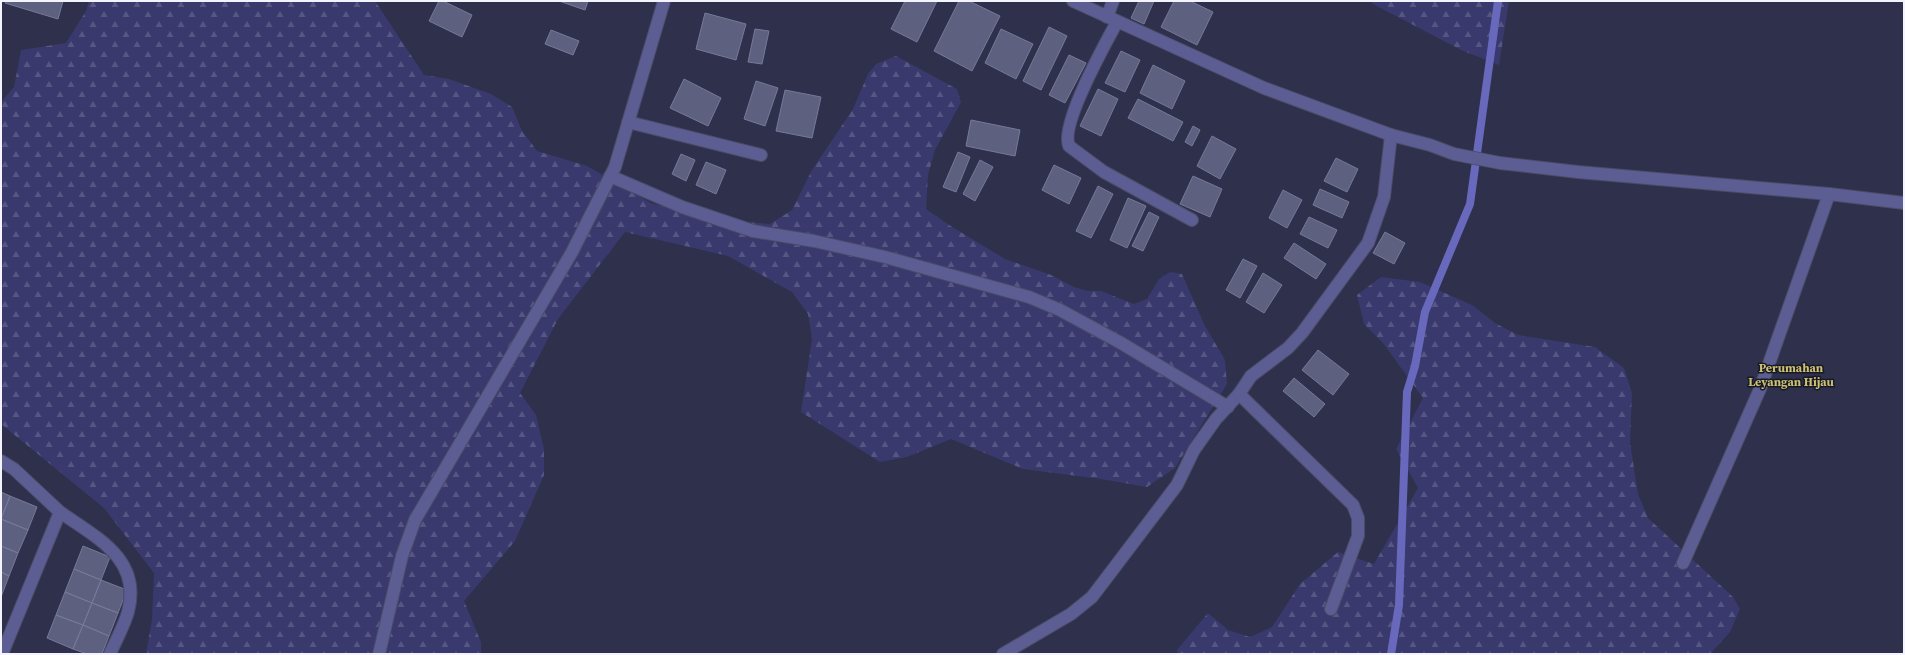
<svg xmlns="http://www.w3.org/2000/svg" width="1905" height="655" font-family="'Source Serif 4',serif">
	<defs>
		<pattern id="forest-firs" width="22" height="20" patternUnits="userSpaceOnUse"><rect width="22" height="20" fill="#39396d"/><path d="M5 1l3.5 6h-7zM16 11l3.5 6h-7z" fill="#565683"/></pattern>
	</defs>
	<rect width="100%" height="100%" fill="#2e304c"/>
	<path fill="url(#forest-firs)" d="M89,1H375L424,75L449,79L491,94L512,107L522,131L537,151L587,166L651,203L700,217L770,224L792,210L812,170L853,109L868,74L876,64L896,56L957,89L961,102L935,150L928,175L926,209L949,225L1005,259L1051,275L1074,287L1088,291H1101L1134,304L1147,299L1159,279L1170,272L1182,274L1204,324L1225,360L1227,384L1175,468L1147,487L1101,479L1023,469L951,439L907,457L880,462L801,412L812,339L808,314L792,292L728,256L625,232L558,319L520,393L536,415L544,449V475L515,541L464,601L481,642V654H146L152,619L154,573L104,508L1,424V102L14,87L21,50L66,43L86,11Z
		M1371,1H1509L1499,65L1461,50L1373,4Z
		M1381,277L1420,282L1472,305L1495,323L1518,335L1595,347L1624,368L1632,393L1630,443L1638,494L1648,518L1733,597L1740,609L1730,632L1710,654H1178L1177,650L1208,613L1228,630L1250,637L1272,627L1300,584L1338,552L1374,564L1418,488L1396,449L1423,398L1383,343L1364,324L1357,295Z"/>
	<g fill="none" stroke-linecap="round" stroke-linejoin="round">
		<path stroke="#6869bd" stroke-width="8" d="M1391,654L1399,605L1407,392L1415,366L1425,312L1470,204L1498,1"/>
	</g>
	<path fill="#5d607f" stroke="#767999" d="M6,1H63L58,19L5,3Z
		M439,1H443L472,15L462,37L429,21Z
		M559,1H588L585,10Z
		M905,1H937L917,42L891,29Z
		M959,1H969L1000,16L972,71L934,51Z
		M1139,1H1154L1144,24L1131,18Z
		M1174,1H1190L1213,12L1197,45L1161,27Z
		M705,13L746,24L736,60L696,49Z
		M1049,27L1067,36L1041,90L1023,81Z
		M755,29L769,31L762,64L748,62Z
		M1001,29L1033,44L1016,79L985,63Z
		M551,30L579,41L573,55L545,44Z
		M1121,51L1140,60L1125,92L1105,83Z
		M1069,55L1086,63L1065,103L1049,95Z
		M1153,65L1185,81L1172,109L1140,93Z
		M684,79L721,98L708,126L670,108Z
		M756,81L778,88L765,126L744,119Z
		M1098,89L1118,99L1101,136L1080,126Z
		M785,90L821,97L812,138L776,131Z
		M1138,99L1183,122L1173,141L1128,118Z
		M971,120L1020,130L1015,156L966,146Z
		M1193,126L1200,130L1192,146L1185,142Z
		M1212,136L1236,149L1220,179L1197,166Z
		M958,152L970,157L956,192L943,187Z
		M681,154L695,160L686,181L672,174Z
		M1336,158L1358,169L1347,192L1324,181Z
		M980,160L993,167L975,201L963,194Z
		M706,162L726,170L716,194L696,185Z
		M1054,165L1081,178L1069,204L1042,190Z
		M1193,176L1222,189L1210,217L1180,204Z
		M1098,186L1113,194L1091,238L1076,231Z
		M1320,189L1349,202L1342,218L1313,205Z
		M1283,190L1302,200L1287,228L1269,218Z
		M1128,198L1146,206L1127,248L1110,240Z
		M1149,212L1159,217L1143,251L1132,246Z
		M1309,217L1337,230L1328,248L1300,234Z
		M1385,232L1405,243L1394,264L1373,253Z
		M1294,243L1326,264L1316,279L1284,258Z
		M1243,259L1257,266L1240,298L1226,290Z
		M1263,273L1282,285L1264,313L1246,302Z
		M1318,350L1349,374L1333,395L1302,370Z
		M1294,378L1325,404L1314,417L1283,391Z
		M1,492L10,496L1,519Z
		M10,496L37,507L28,530L1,519Z
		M1,519L28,530L18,553L1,546Z
		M1,546L18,553L9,576L1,572Z
		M83,546L110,557L101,580L74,569Z
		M74,569L101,580L92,603L65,592Z
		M1,572L9,576L1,597Z
		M101,580L127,590L118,613L92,603Z
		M65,592L92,603L83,625L56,615Z
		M92,603L118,613L109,636L83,625Z
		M56,615L83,625L73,649L47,638Z
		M83,625L109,636L102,654H87L73,649Z"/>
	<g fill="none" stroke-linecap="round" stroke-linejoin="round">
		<defs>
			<path id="service" d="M628,122L761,155
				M610,176L682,207L753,231L814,241L885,257L1029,297L1060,310L1121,343L1228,407
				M379,654L402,556L415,520L572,252L615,167L664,1
				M1003,654L1071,614L1092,597L1177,485L1194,450L1216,419L1239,394L1251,376"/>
			<path id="minor" d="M1107,17L1113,1
				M1117,22C1105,44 1060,125 1069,146L1104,172L1192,220
				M1251,376L1288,348L1302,333L1368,243L1384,197L1391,135
				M1239,394L1353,505L1358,518V536L1331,609
				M1,461L14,469L60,512L2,654
				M60,512C97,538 142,559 128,612C124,626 116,640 110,654
				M1683,563L1760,389L1829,194"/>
			<path id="tertiary" d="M1073,1L1264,88L1391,135L1430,145L1454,154L1500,163L1578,172L1829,194L1904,203"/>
		</defs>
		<use href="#service" stroke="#4a4b65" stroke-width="14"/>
		<use href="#minor" stroke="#4a4b65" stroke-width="14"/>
		<use href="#tertiary" stroke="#4a4b65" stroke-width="14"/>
		<use href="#service" stroke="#5b5d93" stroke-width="12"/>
		<use href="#minor" stroke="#5b5d93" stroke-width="12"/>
		<use href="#tertiary" stroke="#5b5d93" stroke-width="12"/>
	</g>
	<g text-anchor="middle" stroke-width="3" stroke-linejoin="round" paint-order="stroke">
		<g font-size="12" font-weight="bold" fill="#cdc274" stroke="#181926">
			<text x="1791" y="372">Perumahan<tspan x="1791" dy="14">Leyangan Hijau</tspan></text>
		</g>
	</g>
	<rect width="1905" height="655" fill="none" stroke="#f3f4ff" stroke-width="4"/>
</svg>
